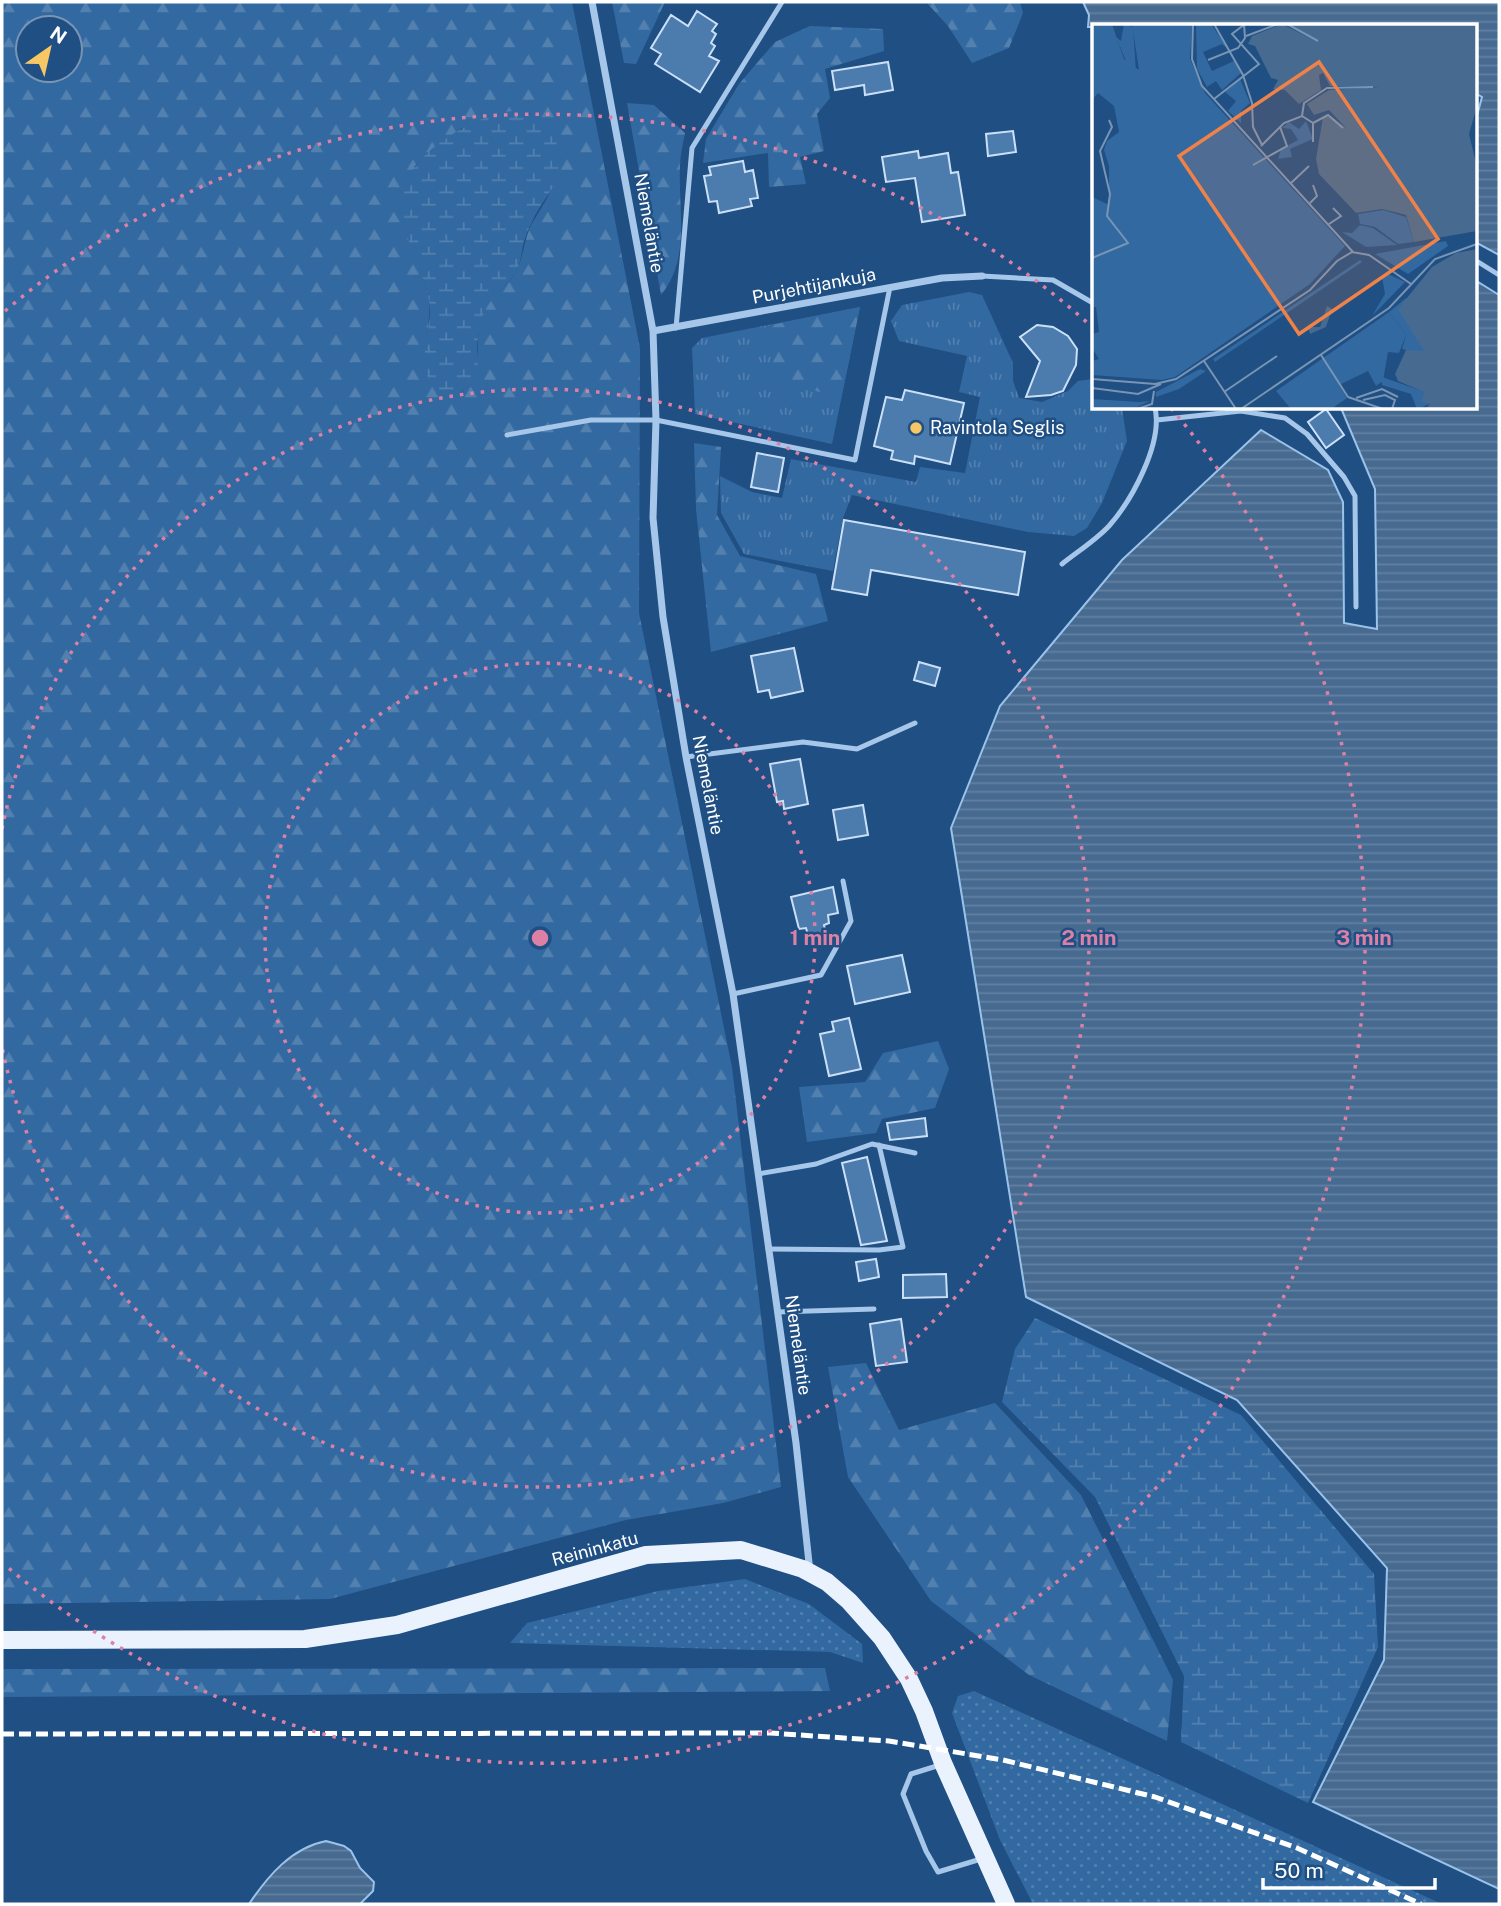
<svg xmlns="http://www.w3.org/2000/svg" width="1501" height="1906" font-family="'Public Sans',sans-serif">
	<defs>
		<pattern id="grass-tufts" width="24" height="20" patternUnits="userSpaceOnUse" patternTransform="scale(1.75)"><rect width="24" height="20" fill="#3369a1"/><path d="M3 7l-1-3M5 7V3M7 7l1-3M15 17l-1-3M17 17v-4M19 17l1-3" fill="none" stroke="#5280af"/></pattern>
		<pattern id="forest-firs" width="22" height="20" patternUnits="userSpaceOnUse" patternTransform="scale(1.75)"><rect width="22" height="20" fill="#3369a1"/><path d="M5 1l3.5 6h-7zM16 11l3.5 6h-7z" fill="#5280af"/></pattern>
		<pattern id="wetland-marsh" width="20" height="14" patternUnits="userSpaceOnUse" patternTransform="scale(1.75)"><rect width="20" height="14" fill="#3369a1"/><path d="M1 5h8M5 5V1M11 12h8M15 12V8" fill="none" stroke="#5280af"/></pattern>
		<pattern id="park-dots" width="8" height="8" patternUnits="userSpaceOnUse" patternTransform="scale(1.75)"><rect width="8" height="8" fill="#3369a1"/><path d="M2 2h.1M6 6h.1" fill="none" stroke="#5280af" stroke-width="1.8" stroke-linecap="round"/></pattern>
		<pattern id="water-rules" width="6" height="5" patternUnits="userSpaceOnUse" patternTransform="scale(1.75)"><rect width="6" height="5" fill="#476a90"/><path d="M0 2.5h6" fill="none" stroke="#6380a1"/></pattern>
	</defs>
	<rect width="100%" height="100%" fill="#1f4f83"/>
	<path fill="url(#grass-tufts)" d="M969,292L982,295L1013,363V381L1019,398L1042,402L1068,391L1078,381L1093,379V408H1122L1127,441L1102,503L1087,528L1074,536L1028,532L852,495L843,518L833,571L744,554L721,513L720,476L752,492L782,498L791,459L916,482L920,467L965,473L980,397L959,392L967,356L899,341L891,321L902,305Z
		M860,307L832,444L695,414L692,348L702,338Z"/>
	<path fill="url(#forest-firs)" fill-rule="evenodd" d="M2,2H572L640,348L639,613L732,1067L781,1487L723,1503L626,1520L330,1599L2,1604ZM28,28H70V70H28ZM529,113C551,130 554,134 554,161C553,168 555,176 553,183C551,196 535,216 529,230C523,245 523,261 514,275C507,287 493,295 486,307C469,337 489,365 462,392L425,368L430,302L423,277L414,167L430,151L462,128Z
		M612,2H665L636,64L624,63Z
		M926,2H1020L1023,13L1009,48L972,63L948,26Z
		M810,26L883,29L884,51L825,69L830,98L817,114L824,151L800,157L806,184L769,187L768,153L703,163L706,139L739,84L775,42Z
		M627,103L654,105L685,133C683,144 680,155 680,166C678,211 691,258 661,295Z
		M860,307L841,399L776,378L767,326Z
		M694,443L721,447L717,515L740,556L816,574L828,621L711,652L696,509Z
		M938,1041L949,1069L935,1108L882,1119L876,1133L807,1142L799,1087L865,1082L883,1053Z
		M866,1363L899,1430L995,1403L1081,1495L1173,1680L1167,1741L1029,1675L931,1601L848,1477L828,1367Z
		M825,1668L830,1691L2,1697V1669Z"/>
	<path fill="url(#wetland-marsh)" d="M512,111C517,111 523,112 527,113C548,120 564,148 560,169C557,187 540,203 533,220C529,228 525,236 523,245C521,256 521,264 514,275C507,286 494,295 487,307C480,319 478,334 477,348C477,355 479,362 477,369C473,382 460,401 443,393C408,375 435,328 429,300C423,267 401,236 401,203C401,157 472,116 512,111Z
		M1035,1318L1241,1415L1374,1574L1378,1647L1308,1803L1181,1742L1184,1676L1095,1497L1002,1402L1015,1349Z"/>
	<path fill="url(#park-dots)" d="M745,1579L809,1604L862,1644L863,1663L830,1652L510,1643L527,1623L658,1591Z
		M974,1691L1442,1904H1033L1000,1840L952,1713L958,1696Z"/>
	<path fill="url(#water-rules)" stroke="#9ac3eb" stroke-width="2" d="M1083,2H1499V255L1475,242V123L1482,97L1475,93V26L1093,27H1088L1089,15Z
		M1475,280L1499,295V1889L1313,1802L1384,1660L1387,1568L1237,1400L1026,1297L951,828L1000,706L1122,560L1261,430L1328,470L1343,502L1344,623L1377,629L1375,489L1341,408H1475Z
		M326,1841L344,1846L351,1851L360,1868L374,1882L373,1891L360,1904H249C268,1876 291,1848 326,1841Z"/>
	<path fill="#4c7bae" stroke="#cbe0f7" stroke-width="2" d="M697,11L717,24L712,31L716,34L711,43L715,46L709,56L719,61L700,92L655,64L661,54L651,48L671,15L688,26Z
		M888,62L893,90L865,95L864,85L835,90L832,71Z
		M1013,131L1016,152L988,156L986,134Z
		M918,151L919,158L948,153L951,173L958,172L965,215L922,222L915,178L886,182L882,157Z
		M743,161L745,172L753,170L758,198L750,199L752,206L719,213L717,201L709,202L704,176L711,175L709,167Z
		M1037,325L1053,327L1068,336L1077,349L1076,365L1063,391L1051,395L1026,397L1040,361L1020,337Z
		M905,390L964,403L950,464L915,456L914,464L891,459L893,451L874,446L886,397L902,400Z
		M1326,409L1344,435L1326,448L1308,422Z
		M757,453L784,458L778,492L751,487Z
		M844,520L1025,552L1018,595L871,570L867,595L832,589Z
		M794,648L803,691L771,698L769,690L758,692L751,656Z
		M919,662L940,668L935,686L914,680Z
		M800,759L808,804L784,809L783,801L777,802L770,764Z
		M863,805L868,835L838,840L833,810Z
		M833,887L838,913L828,915L829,923L824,925L826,935L809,939L806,928L799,929L791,897Z
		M902,955L910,992L855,1004L847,966Z
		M849,1018L861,1069L829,1076L820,1034L834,1031L832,1022Z
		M925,1118L927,1136L890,1140L887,1123Z
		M867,1157L887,1241L861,1245L842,1163Z
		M876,1259L879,1277L859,1281L856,1262Z
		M946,1274L947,1297L903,1298V1275Z
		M901,1319L907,1362L876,1366L870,1324Z"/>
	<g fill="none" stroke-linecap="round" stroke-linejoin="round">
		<path stroke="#a6c7e9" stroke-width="5" d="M1475,260L1499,275
			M982,276L1053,280L1093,303
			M676,328L692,148L782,2
			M1157,420L1241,411L1285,418L1307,434L1344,477L1355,496L1356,607
			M507,435L591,420H656L855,460L890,287
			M1062,564C1077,552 1096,540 1109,526C1132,500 1163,443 1155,408
			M686,757L803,742L857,749L915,723
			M733,994L821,975L851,921L843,881
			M758,1174L816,1164L872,1144L915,1153
			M768,1249L879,1250L903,1247L879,1145
			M777,1312L874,1309
			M940,1765L911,1774L903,1794L926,1851L938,1872L981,1859"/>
		<path stroke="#a6c7e9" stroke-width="7" d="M592,2L653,331L656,420L653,518L663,617L686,757L733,994L796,1443L810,1572
			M653,331L942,278L982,276"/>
		<path stroke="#eaf2fe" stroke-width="18" d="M2,1640L305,1639L397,1625L646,1555L741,1550L803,1569L827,1582L849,1601L882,1638L909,1679L924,1711L943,1763L1006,1904"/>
		<path stroke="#fff" stroke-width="5" stroke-dasharray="12 5" stroke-linecap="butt" d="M2,1734L770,1733L889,1741L1003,1760L1155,1797L1297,1848L1421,1904"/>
	</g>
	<g fill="none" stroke="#dd80a5" stroke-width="3.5" stroke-dasharray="3.5 7">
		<circle cx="540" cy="938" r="275"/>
		<path d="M2 829A549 549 0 1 1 2 1047"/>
		<path d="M5 311A824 824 0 0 1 1091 326M1171 408A824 824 0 0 1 5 1565"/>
	</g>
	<circle fill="#f7c766" stroke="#1f4f83" stroke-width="2.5" cx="916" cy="428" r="7"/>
	<g text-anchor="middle" stroke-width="5" stroke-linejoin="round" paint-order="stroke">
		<g font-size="18" fill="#fff" stroke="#1f4f83">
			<text transform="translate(649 223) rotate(80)" y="6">Niemeläntie</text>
			<text transform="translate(814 286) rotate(-11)" y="6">Purjehtijankuja</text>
			<text transform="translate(708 785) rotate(79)" y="6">Niemeläntie</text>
			<text transform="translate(798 1345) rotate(82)" y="6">Niemeläntie</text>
			<text transform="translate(595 1549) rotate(-15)" y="6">Reininkatu</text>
		</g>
		<g font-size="18" fill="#fff" stroke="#1f4f83" text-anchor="start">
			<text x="930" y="434">Ravintola Seglis</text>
		</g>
	</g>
	<g transform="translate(1092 24)">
		<rect width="385" height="385" fill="#1f4f83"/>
		<path d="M214,97L221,115L198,125L200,133L186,135L189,125L206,116L199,105L190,104L197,98L207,105ZM108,345L114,347L87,365L64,373V368ZM0,375L47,378L58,377L41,385H0Z" fill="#3369a1"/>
		<path d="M0,0H20L32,35L47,46L40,0H100L98,35L113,69L253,222L218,260L83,353L70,356L0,351V337L7,335L0,324V310L7,308L4,283H0V173L17,181V142L12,126L15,117L27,108L22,82L6,69L0,76ZM104,0H119L136,25L130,20L111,28L120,47L142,37L149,49L130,66L124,57L115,63L105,45ZM148,55L158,79L149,87V99L136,87L144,77L133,68ZM268,201L281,204L305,221L274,223L250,208L260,209ZM268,236L270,238L123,338L121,335ZM297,288L314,311L307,329L296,328L291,357L284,362L276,347L247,361L255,374L239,385H199L184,367Z" fill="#3369a1"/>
		<path d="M32,0L41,3L44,48L36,42L24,13L29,17ZM143,110L150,113L154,141L136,124ZM291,186L314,193L322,218L306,220L283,203L268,200L266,190ZM314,274L333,327L328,329L310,325L314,311L297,288Z" fill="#3369a1"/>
		<path d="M354,217L356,222L316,250L283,230ZM294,249L313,258L280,292L293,270L290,253ZM290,353L333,368L338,380L325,385L319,370L290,361Z" fill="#3369a1"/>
		<path d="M190,0L226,18L197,0H385V82L377,110L385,143V207L322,218L314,191L290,185L264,189L227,150L224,135L231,93H240L254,104L237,86L222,91L215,80L237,66L287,63L238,62L231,49L227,51L229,66L207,80L193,66L181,65L186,56L179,54L163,22L156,20L160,12ZM385,225V385H333L338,380L330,378L332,368L306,357L303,350L314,326L332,327L306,285L340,243L364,229ZM235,282L240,285L234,303L218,310L216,303H228Z" fill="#476a90"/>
		<path fill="none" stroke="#7995b5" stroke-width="2" d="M101,0L100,35L110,62L261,228M122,0L151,51L160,79L161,103L170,121M195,0L226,17M154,12L186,0M116,36L146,24L153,14L152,0M122,75L167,40L140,10L153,0M210,92L212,79L235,64L281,63M221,99L236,91L251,104M169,122L192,99L210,92L221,99V118M161,141L195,122L188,103M198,160L217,142M218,179L225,172L221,161M237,200L249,192L241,184M0,234L36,219L15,192L18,170L8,127L20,103L17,96M229,331L256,373M112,337L144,385M0,355L63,360L84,355L218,266L245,237L260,228L277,231L319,260M0,364L46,370L69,360M132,368L185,332M256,373L291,385M264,374L290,365L306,373M271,376L293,371L303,376L300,385M45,385L60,380L62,367M149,385L297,284L343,235L385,220"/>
		<path fill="#ee8249" fill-opacity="0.15" stroke="#ee8249" stroke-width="3.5" d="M227,38L346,215L207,310L87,132Z"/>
		<rect width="385" height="385" fill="none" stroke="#fff" stroke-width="3.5"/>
	</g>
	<circle cx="540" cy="938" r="10" fill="#dd80a5" stroke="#1f4f83" stroke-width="3.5"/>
	<g font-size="21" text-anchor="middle" font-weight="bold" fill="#dd80a5" stroke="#1f4f83" stroke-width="5" stroke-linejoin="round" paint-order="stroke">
		<text x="815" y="945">1 min</text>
		<text x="1089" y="945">2 min</text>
		<text x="1364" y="945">3 min</text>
	</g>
	<rect width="1501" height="1906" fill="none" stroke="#ffffff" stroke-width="7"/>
	<g transform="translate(49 49) rotate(34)"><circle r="33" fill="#1f4f83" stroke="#7995b5" stroke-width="2"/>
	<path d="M0-5L12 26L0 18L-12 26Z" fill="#f7c766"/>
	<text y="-10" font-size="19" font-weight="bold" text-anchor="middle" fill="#ffffff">N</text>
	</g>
	<path d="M1263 1878v10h172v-10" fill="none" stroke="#ffffff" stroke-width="3.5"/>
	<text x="1274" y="1878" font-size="21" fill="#ffffff" stroke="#1f4f83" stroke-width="5" paint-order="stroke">50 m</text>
</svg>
